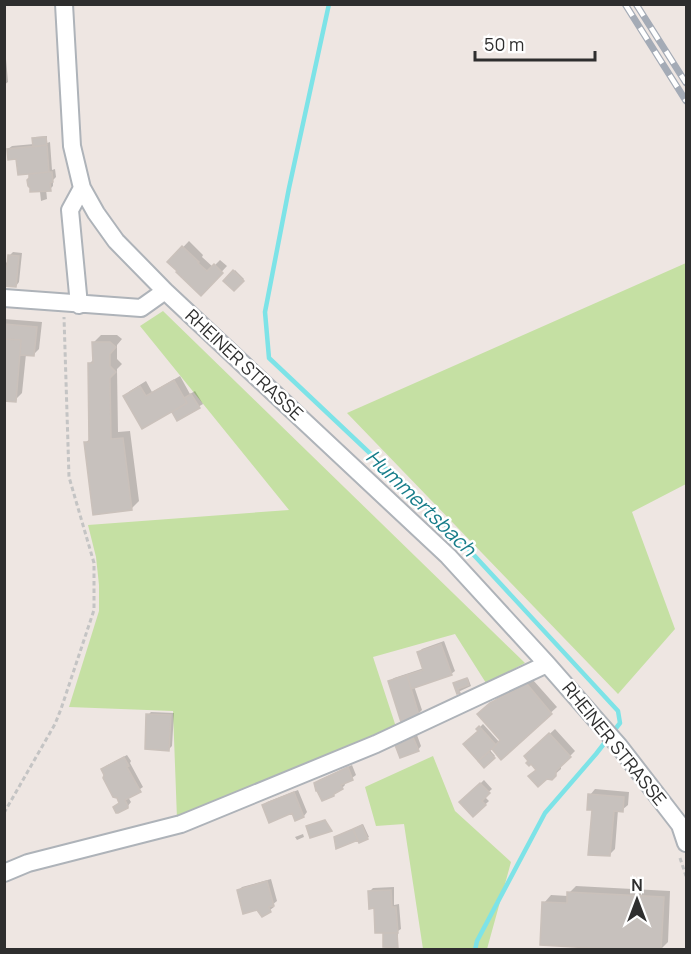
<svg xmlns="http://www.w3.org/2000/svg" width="691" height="954" font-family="Manrope,sans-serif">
	<rect width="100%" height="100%" fill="#eee6e2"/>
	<path fill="#c5e0a3" d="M686,263V484L632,512L675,629L618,694L347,413Z
		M163,311L525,663L486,683L455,634L373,657L396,727L177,819L173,711L69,707L99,611V585L96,557L88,525L289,510L140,326Z
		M433,756L455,811L511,862L487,949H423L404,824L376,826L365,787Z"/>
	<path fill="#0003" d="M6,59L8,82L4,85V60Z
		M47,136V143L50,142L52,170L55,169L56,177L53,180V186L50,189H46L47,199L41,201L40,192L43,190L31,179L30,172L18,157L8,149L12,146L34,144V139L35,137Z
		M189,241L203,255L202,257L213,267L220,260L227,266L201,294L170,261Z
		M13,252L22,253L19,282L16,286L4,285V262L9,263V256Z
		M235,270L244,279L234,289L225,280Z
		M4,319L42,322L39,349L33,355L26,354L22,393L15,400L4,399Z
		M101,335H117L122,339L117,345V359L122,364L117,369L118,432L130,431L139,501L131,509L85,443L91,438L89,364L94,359V342Z
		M180,376L190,394L195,391L203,404L178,419L172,410L125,396L130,391L146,381L152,392Z
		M444,641L455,671L451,674L414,686L422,710L418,714L390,681L394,678L424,668L419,652L422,649Z
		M468,678L471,686L458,692L456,682Z
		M533,680L557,707L501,758L492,747L489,749L495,756L484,766L485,757L483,755L480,731L478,729L483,724L500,743L502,740L485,709L497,698Z
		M151,712L174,713L172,746L169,749L148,715Z
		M555,729L575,751L561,765V769L551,778L537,769L531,751Z
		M417,735L421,746L418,750L396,745L400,742Z
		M127,755L131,761L130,763L143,787L128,797L131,802L127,807L121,803L103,770L106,766Z
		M352,765L356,775L352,778L344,782L345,785L342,788L316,784L319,780Z
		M484,780L492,789L484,796L489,801L474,815L461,802Z
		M595,789L629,792L628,805L622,810H618L615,849L609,855L590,795Z
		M298,790L307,812L304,816L296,819L293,811L263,806L267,802Z
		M363,824L369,837L360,841L358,838L337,837Z
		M303,834L304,837L297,840L295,837Z
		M271,879L277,901L272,905L274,907L270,910L258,909L238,891L242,887Z
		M576,886L670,891L668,942L660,950L544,903L551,895L568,896L569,893Z
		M394,887V905L399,904L401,929L398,931V945L397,946L384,935L370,891L373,888Z"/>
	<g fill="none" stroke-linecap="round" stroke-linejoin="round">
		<path stroke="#7de3e7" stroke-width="4.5" d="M329,4L289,188L265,312L269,358L447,526L618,711L620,723L596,754L545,813L477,941L475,950"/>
	</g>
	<path fill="#c7c1bd" stroke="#cac1bb" stroke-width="1.5" d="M46,137L47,145L33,147L32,138Z
		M47,145L49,172L18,175L16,159L8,160L7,149Z
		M49,172H52L53,182L50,183L51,191L30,192V188L28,186L27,180L29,178V174Z
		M182,246L199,262L198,263L207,271L214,264L223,273L201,296L176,272L177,271L167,262Z
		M8,255L19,256L16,287L4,286V266H7Z
		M233,270L244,281L234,291L223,281Z
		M4,324L37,327L34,356L20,355L21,340L4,339Z
		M4,339L21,340L16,402L4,401Z
		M92,342H110L116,347L110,354V366L116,372L110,378L111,439L123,438L132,510L93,515L84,442H89L88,363H93Z
		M174,380L187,403L142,429L123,396L140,386L146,396Z
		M191,394L200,408L177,421L172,412L187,403L184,398Z
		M441,644L452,675L411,689L407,675L423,670L417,652Z
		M407,675L419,715L401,722L388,681Z
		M467,678L469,685L458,689L460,693L457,694L453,683Z
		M527,684L552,714L501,760L492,749L500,740L477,714L490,703Z
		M146,714L171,715L169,751L145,749Z
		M479,726L496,745L478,761L463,744L478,731L476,729Z
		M549,733L571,757L556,771V776L552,780L547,779L538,787L528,776L536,770L531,764L529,766L526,763L528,761L524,756Z
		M413,737L419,751L400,758L395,745Z
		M489,752L495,758L484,768L478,761Z
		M124,757L129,766L127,767L141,792L125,800L128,806V808L118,813H116L113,807L119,803L117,798L113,797L103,778L104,775L101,769Z
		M348,767L353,780L341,785L343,789L334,794V796L322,801L317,791H316L314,783Z
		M480,783L490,793L482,801L486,805L473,817L459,802Z
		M294,792L304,817L295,821L292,813L269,823L262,805Z
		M588,794L624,797L623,812L614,811L610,856L588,855L592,810H587Z
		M325,820L332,831L310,838L306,826Z
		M362,825L368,839L359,843L353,829Z
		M353,829L358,840L336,849L334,837Z
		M267,881L274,906L269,907L271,912L262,917L257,910L243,914L237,890Z
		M391,890L392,907H396L398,933H375L374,908L369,909L368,891Z
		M567,892L664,897L661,950H626L540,945L542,902L567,903Z
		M383,933H397L398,948L383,947Z"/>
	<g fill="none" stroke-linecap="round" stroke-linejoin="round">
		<defs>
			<path id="minor" d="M64,4L72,146L82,188L96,213L116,241L165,291L448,556L547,664L619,746L680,825L686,843
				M4,298L141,308L165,291
				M79,305L70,210L82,188
				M4,873L28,863L181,824L376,744L547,664"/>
		</defs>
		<use href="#minor" stroke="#aeb3b9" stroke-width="20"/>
		<path stroke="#c4c4c4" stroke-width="3" stroke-dasharray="4.5 3" stroke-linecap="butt" d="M4,813L55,724L61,709L94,610V563L69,477L64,317
			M680,858L686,876"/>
		<use href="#minor" stroke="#fff" stroke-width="16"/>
		<defs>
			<path id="rail" d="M625,4L686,101
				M636,4L686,83"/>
		</defs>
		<use href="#rail" stroke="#a4abb6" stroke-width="7"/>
		<use href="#rail" stroke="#fff" stroke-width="4.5" stroke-dasharray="14" stroke-linecap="butt"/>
	</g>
	<g text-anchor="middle" stroke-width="5" stroke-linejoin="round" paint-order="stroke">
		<g font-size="18" fill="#2e2e2e" stroke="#fff">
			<text transform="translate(244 365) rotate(43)" y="6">RHEINER STRASSE</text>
			<text transform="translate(614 744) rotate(51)" y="6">RHEINER STRASSE</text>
		</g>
		<g font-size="20" font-style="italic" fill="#177d8a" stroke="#fff">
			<text transform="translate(421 503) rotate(44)" y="7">Hummertsbach</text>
		</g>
	</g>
	<rect width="691" height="954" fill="none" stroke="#2e2e2e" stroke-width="12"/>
	<g transform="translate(637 900)" stroke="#ffffff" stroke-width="4.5" paint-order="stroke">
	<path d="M0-4.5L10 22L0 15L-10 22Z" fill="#2e2e2e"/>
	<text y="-9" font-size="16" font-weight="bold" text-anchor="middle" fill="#2e2e2e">N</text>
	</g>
	<path d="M475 51v9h120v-9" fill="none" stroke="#2e2e2e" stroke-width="3"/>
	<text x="484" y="51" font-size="18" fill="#2e2e2e" stroke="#ffffff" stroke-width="4.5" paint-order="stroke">50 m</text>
</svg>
